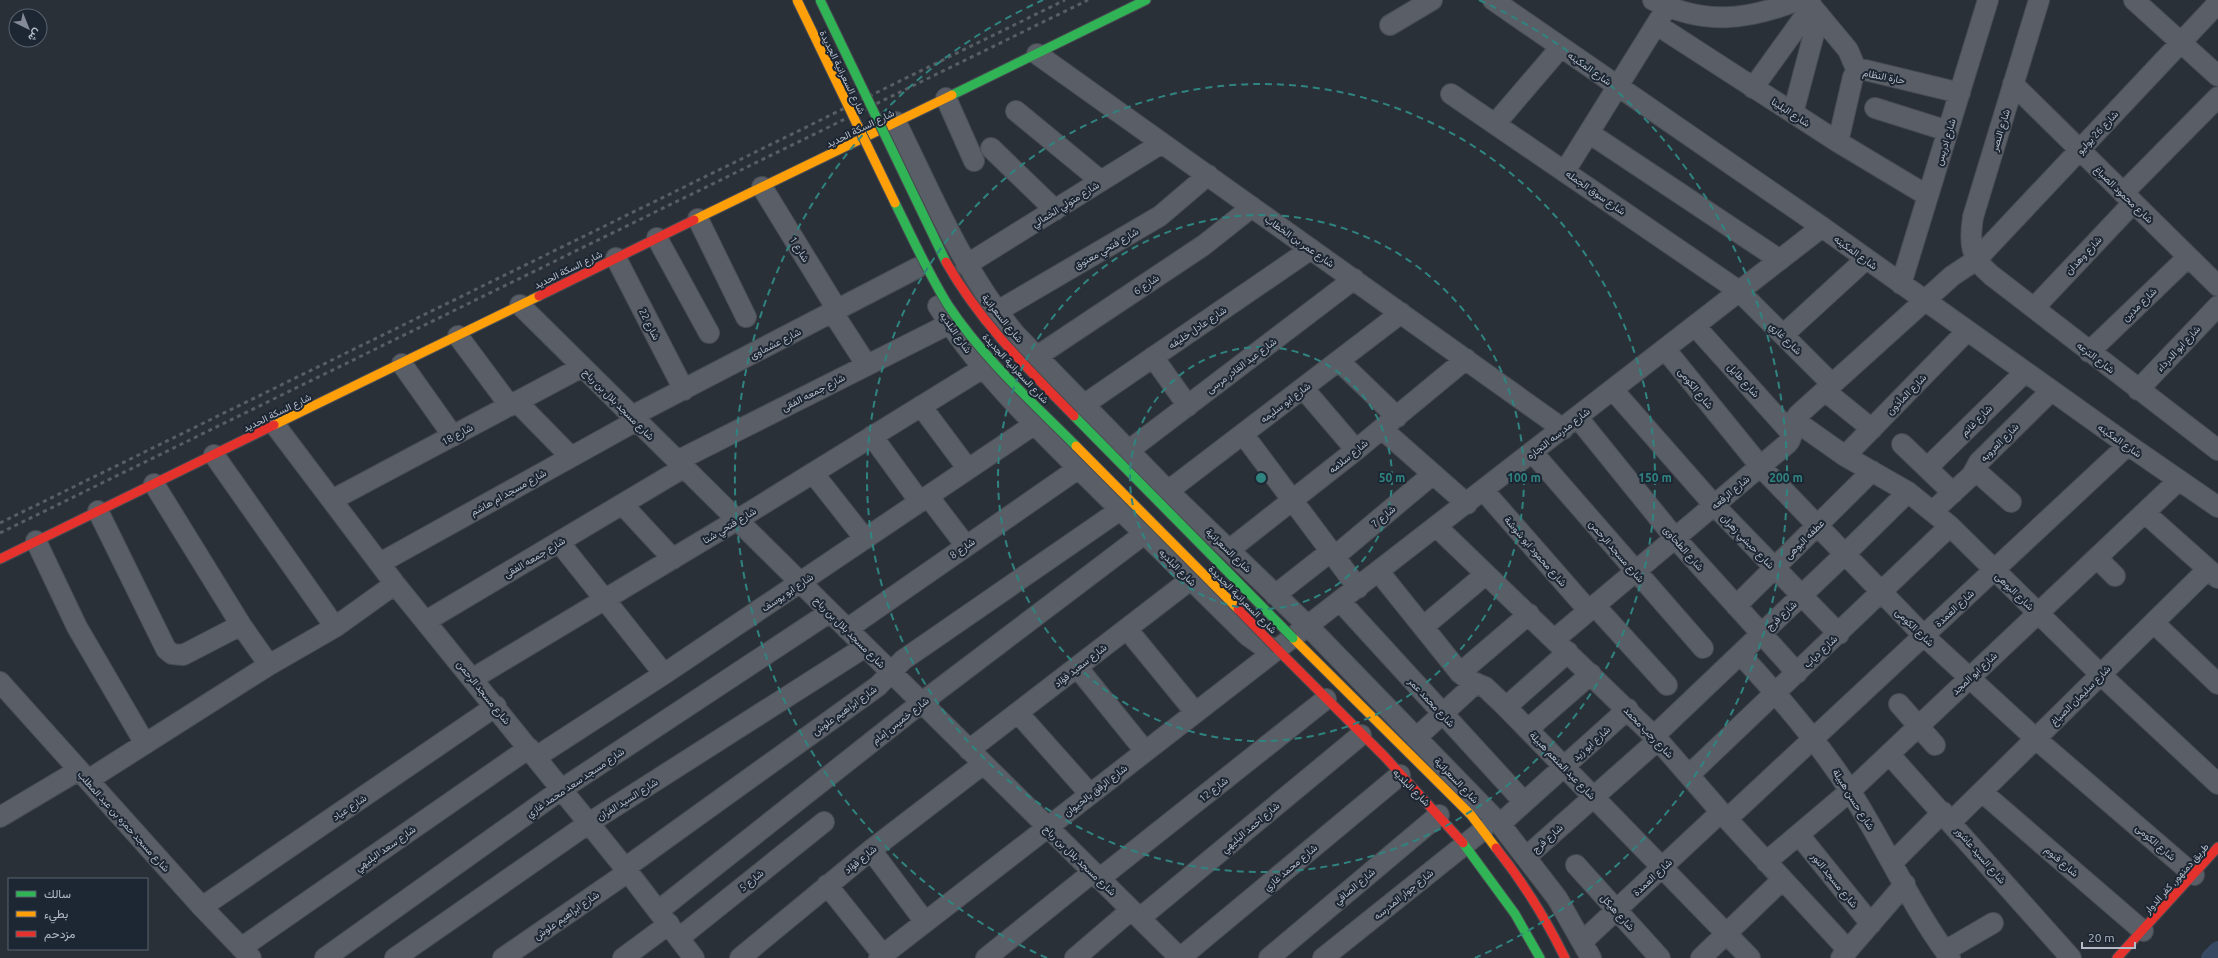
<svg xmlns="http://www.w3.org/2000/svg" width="2218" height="958" font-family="Ubuntu,Vazirmatn,sans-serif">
	<rect width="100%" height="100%" fill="#2a3038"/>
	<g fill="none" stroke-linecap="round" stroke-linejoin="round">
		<path stroke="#384963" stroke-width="18" d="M2210,958L2218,950"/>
		<defs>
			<path id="street" d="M1493,0L1822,227L2128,445L2218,507
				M1653,0C1703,25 1747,21 1798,0
				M2039,0L1973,217C1969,243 1970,257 1991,275L2218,450
				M2134,0L2218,76
				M1813,8L1848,50L1857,71
				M1390,25L1432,0
				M1657,25L1838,142L1928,196
				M1037,54L1563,429
				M2013,84L2218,286
				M1753,88L1812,6
				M1451,94L1739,291L1832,384
				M946,98L974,161
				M1875,108L1948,131
				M1016,111L1101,181
				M1793,113L1819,15
				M896,122C932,195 963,272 1016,335L1168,491L1308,626L1500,824L1557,898L1591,958
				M1495,124L1560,48
				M1589,133L1780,260
				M1838,142L1853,77L1857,71L1865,70L1960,93
				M991,148L1055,210
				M1565,171L1667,7
				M762,187L838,311
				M2123,193L2218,97
				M698,219L746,317
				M657,238L709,333
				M616,258L684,390
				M966,265L1162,143
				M1901,284L1988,0
				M520,305L1180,958
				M938,306C976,367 1028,418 1079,469C1135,525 1191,580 1247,635L1261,645L1277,649
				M2034,308L2133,203
				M996,312L1160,216L1208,175
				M833,313L866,364
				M1695,326L1792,434
				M1783,335L1866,259
				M458,336L510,406
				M1665,349L1760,466L1924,636L2036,739L2194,875
				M2089,352L2188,257
				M1036,357L1204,245L1252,207
				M1153,357L1188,406
				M1339,361L1397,417
				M402,364L453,436
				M1303,388L1356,450
				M1613,390L1714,505L1839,634
				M2138,390L2218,306
				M1825,391L1872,429
				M517,402L571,457
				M921,406L968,469
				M1082,406L1311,249
				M632,416L917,268
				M1578,418L1675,538L1797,673
				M1794,420L1845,456L1908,492L1950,526L2101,675L2218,784
				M275,425L395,584L625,868L694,958
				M1382,429L1467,504
				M1243,434L1358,588
				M872,436L920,502
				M1902,444L1953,493
				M1128,451L1354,279
				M1533,453L1703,648
				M214,455L335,627
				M1845,456L1967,331
				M677,461L949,324
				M1927,468L2025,372
				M1975,470L2011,502
				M813,473L865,539
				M154,484L241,625L269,665
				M1168,491L1401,313
				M1484,491L1589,611
				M928,496L966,546
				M332,500L582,367
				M622,504L673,559
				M98,511L166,649L172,654L183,655L241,625
				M1933,511L1972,475L1979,462L2051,391
				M2145,513L2218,578
				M1437,527L1658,740L1727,819L1848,950
				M36,541L77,627L144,742
				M559,542L664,674
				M1229,550L1356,450L1466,359
				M1334,557L1433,474
				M2097,558L2115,576
				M380,563L636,421
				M1379,572L1460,673L1470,681L1485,687L1506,707L1750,958
				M1275,595L1330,552
				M1340,601L1524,802
				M1595,606L1667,685
				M1736,606L1872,471
				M426,621L683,468
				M2154,623L2218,684
				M1423,627L1486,574
				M847,629L1079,468
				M1127,629L1195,712
				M1555,639L1788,443C1795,435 1791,423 1798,415L1952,276L1976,260L2218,3
				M1740,654C1780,697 1818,741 1850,791C1885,845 1911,906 1950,958
				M1077,667L1145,751
				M1460,673L1529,614
				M472,679L737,520L983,368
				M0,682L202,907L251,958
				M1899,704L1935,745
				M1506,707L1568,652
				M1018,713L1090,794
				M1528,729L1591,674
				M1654,736L1844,555L1908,492
				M1416,738L1476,683
				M969,750L1190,580
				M1889,754L2071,958
				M536,757L664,674L1035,424
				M1689,775L1950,526
				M88,780L269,665L335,627L395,584
				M1982,792L2143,931
				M0,817L79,770
				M1727,819L2128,445
				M1951,822L2208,569
				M1500,824L1628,709
				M1799,835L1871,924
				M871,850L925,922
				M1526,857L1658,740
				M1766,862L1850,791L2179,480
				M1893,862L1943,812
				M1576,865L1660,958
				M625,868L878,686L903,660L1120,510
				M1099,879L1326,699
				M827,885L883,955
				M202,907L496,706
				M658,911L921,703L1144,534
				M1140,918L1361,735
				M679,938L824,822
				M1583,941L1721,812
				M241,948L529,748
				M1945,951L1993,923
				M325,958L562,789L830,612
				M395,958L589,823L865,647
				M503,958L628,872
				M623,958L669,924
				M740,958L871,850L983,764
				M879,958L1822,227
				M986,958L1093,872
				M1075,958L1131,910
				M1180,958L1400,775
				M1269,958L1439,815
				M1323,958L1483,830
				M1701,958L1782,880
				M1841,958L1905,884"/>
			<path id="fast" d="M952,95L1146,0
				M1463,843L1515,914L1540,958"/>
			<path id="slow" d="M694,220L952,95
				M274,425L539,296
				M1293,638L1471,815L1496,848"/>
			<path id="jam" d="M539,296L694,220
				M0,559L274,425
				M1277,649L1385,757L1463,843
				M1496,848C1523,882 1546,919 1565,958
				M2117,958L2218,847"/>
		</defs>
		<use href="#street" stroke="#484c53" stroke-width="22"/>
		<use href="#fast" stroke="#484c53" stroke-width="11"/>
		<use href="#slow" stroke="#484c53" stroke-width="11"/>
		<use href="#jam" stroke="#484c53" stroke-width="11"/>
		<use href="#street" stroke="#5a5e66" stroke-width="20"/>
		<use href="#fast" stroke="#30b455" stroke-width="9"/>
		<use href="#slow" stroke="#ff9f0a" stroke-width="9"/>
		<use href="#jam" stroke="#e5322d" stroke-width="9"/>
		<path stroke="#595d64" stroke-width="3" stroke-dasharray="4 4" stroke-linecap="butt" d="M0,523L1065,0
			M0,533L1088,0"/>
		<defs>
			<path id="fast-bridge" d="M820,0L946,262
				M895,203C912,237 928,273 948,305C983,358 1032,402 1076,446
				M1074,416L1293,638"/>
			<path id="slow-bridge" d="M797,0L895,203
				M1076,446L1238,609"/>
			<path id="jam-bridge" d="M946,262C980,322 1026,367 1074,416
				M1238,609L1277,649"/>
		</defs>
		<use href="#fast-bridge" stroke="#484c53" stroke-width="11" stroke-linecap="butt"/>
		<use href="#slow-bridge" stroke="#484c53" stroke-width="11" stroke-linecap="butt"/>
		<use href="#jam-bridge" stroke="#484c53" stroke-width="11" stroke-linecap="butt"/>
		<use href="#fast-bridge" stroke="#30b455" stroke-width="9"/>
		<use href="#slow-bridge" stroke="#ff9f0a" stroke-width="9"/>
		<use href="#jam-bridge" stroke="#e5322d" stroke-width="9"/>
	</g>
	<g fill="none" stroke="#308480" stroke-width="2" stroke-dasharray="7 5">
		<circle cx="1261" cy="478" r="131"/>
		<circle cx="1261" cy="478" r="263"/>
		<circle cx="1261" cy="478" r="394"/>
		<path d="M1047 958A525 525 0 0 1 1043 0M1479 0A525 525 0 0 1 1475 958"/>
	</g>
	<g text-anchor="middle" stroke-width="4" stroke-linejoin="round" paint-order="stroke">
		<g font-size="10" fill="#b4bcc9" stroke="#1d2633">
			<text transform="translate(1590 68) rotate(35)" y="4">شارع المكينه</text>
			<text transform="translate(843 72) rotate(64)" y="4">شارع السعرانية الجديدة</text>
			<text transform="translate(1884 76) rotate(11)" y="4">حارة النظام</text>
			<text transform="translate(1791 112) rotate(33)" y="4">شارع البلينا</text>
			<text transform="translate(860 128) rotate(-26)" y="4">شارع السكة الحديد</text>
			<text transform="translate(2000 130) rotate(-73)" y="4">شارع النصر</text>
			<text transform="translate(2097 132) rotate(-47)" y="4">شارع 26 يوليو</text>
			<text transform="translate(1945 142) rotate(-73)" y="4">شارع ادريس</text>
			<text transform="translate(1596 192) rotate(35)" y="4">شارع سوق الجمله</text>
			<text transform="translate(2124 194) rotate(44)" y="4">شارع محمود الصباغ</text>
			<text transform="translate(1065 204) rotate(-32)" y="4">شارع متولي الخمالي</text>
			<text transform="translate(1300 241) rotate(35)" y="4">شارع عمر بن الخطاب</text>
			<text transform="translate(1106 248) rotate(-30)" y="4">شارع فتحي معتوق</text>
			<text transform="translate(800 249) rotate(58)" y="4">شارع 1</text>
			<text transform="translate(1856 252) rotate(36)" y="4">شارع المكينه</text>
			<text transform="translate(2083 255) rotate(-47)" y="4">شارع وهدان</text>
			<text transform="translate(568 269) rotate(-26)" y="4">شارع السكة الحديد</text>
			<text transform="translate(1146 284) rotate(-34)" y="4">شارع 6</text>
			<text transform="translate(2139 304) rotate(-44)" y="4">شارع مدين</text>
			<text transform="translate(1003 318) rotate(51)" y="4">شارع السعرانية</text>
			<text transform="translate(650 324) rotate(63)" y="4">شارع 22</text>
			<text transform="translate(1197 327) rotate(-34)" y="4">شارع عادل خليفه</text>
			<text transform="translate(956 332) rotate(55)" y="4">شارع البلديه</text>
			<text transform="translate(1786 338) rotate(45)" y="4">شارع غازي</text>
			<text transform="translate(775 343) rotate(-27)" y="4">شارع عشماوى</text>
			<text transform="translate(2178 348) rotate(-47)" y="4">شارع ابو الدرداء</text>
			<text transform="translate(2096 357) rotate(38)" y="4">شارع الترعه</text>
			<text transform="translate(1241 365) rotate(-37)" y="4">شارع عبد القادر مرسى</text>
			<text transform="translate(1016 368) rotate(47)" y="4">شارع السعرانية الجديدة</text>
			<text transform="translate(1744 380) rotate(48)" y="4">شارع طايل</text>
			<text transform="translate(1696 388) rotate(51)" y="4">شارع الكومى</text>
			<text transform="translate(813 392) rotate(-27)" y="4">شارع جمعه الفقى</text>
			<text transform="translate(1906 394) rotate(-46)" y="4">شارع المأذون</text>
			<text transform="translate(1285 402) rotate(-37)" y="4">شارع ابو سليمه</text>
			<text transform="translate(619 404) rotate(45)" y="4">شارع مسجد بلال بن رباح</text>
			<text transform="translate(277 412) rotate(-26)" y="4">شارع السكة الحديد</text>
			<text transform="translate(1976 420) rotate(-45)" y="4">شارع غانم</text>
			<text transform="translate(1558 433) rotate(-38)" y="4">شارع مدرسه التجاره</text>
			<text transform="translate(457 434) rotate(-28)" y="4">شارع 18</text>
			<text transform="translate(2120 440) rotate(35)" y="4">شارع المكينه</text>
			<text transform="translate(1999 442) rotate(-45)" y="4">شارع العروبه</text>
			<text transform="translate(1348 456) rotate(-39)" y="4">شارع سلامه</text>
			<text transform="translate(508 492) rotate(-29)" y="4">شارع مسجد ام هاشم</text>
			<text transform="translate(1730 492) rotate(-40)" y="4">شارع الرفعه</text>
			<text transform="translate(1383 516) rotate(-40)" y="4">شارع 7</text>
			<text transform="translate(729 525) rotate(-31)" y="4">شارع فتحي شتا</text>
			<text transform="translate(1804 539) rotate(-45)" y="4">عطفه البوهى</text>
			<text transform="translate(1748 541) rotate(46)" y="4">شارع حبشي زهران</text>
			<text transform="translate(962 548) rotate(-35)" y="4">شارع 8</text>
			<text transform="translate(1684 548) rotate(49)" y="4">شارع الطحاوى</text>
			<text transform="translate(1229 550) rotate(44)" y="4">شارع السعرانية</text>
			<text transform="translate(1536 551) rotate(49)" y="4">شارع محمود ابو شوشة</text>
			<text transform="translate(1617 551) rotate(49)" y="4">شارع مسجد الرحمن</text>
			<text transform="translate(534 557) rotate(-31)" y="4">شارع جمعه الفقى</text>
			<text transform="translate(1178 567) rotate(45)" y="4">شارع البلديه</text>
			<text transform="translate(2015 591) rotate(44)" y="4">شارع البوهى</text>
			<text transform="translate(787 592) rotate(-34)" y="4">شارع ابو يوسف</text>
			<text transform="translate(1243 599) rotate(45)" y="4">شارع السعرانية الجديدة</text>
			<text transform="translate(1954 608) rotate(-43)" y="4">شارع العمدة</text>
			<text transform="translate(1781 615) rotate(-43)" y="4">شارع فرج</text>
			<text transform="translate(1915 627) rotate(44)" y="4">شارع الكومى</text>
			<text transform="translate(850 632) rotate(45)" y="4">شارع مسجد بلال بن رباح</text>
			<text transform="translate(1820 651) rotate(-43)" y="4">شارع دياب</text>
			<text transform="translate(1080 665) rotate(-38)" y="4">شارع سعيد فؤاد</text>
			<text transform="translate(1974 673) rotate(-43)" y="4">شارع ابو المجد</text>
			<text transform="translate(484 692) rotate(51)" y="4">شارع مسجد الرحمن</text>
			<text transform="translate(2080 695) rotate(-45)" y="4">شارع سليمان الصباغ</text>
			<text transform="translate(1432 702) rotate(47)" y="4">شارع محمد عمر</text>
			<text transform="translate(844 710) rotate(-36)" y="4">شارع ابراهيم علوش</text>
			<text transform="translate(900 720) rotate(-38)" y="4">شارع خميس إمام</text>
			<text transform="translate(1649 732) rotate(46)" y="4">شارع رجب محمد</text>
			<text transform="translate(1591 743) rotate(-42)" y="4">شارع ابو زيد</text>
			<text transform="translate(1563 765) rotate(46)" y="4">شارع عبد المنعم هبيلة</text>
			<text transform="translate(1457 780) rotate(46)" y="4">شارع السعرانية</text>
			<text transform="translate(575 782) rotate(-34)" y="4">شارع مسجد سعد محمد غازي</text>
			<text transform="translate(1412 787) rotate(45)" y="4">شارع البلديه</text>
			<text transform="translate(1213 789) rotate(-38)" y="4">شارع 12</text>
			<text transform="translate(1095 790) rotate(-38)" y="4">شارع الرفق بالحيوان</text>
			<text transform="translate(627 799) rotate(-32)" y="4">شارع السيد الفران</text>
			<text transform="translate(1854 799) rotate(58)" y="4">شارع حسن هبيلة</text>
			<text transform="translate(349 807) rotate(-34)" y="4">شارع عياد</text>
			<text transform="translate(124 821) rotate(48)" y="4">شارع مسجد حمزه بن عبد المطلب</text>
			<text transform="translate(1250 827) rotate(-40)" y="4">شارع احمد البليهي</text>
			<text transform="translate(1547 838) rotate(-42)" y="4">شارع فرج</text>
			<text transform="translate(2156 842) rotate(41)" y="4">شارع الكومى</text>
			<text transform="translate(385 848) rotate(-35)" y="4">شارع سعد البليهي</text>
			<text transform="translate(1981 855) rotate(49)" y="4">شارع السيد عاشور</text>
			<text transform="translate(860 859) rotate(-39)" y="4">شارع فؤاد</text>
			<text transform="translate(1080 860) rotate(44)" y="4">شارع مسجد بلال بن رباح</text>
			<text transform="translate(2062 861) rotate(41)" y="4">شارع قنوم</text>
			<text transform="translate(1290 867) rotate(-40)" y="4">شارع محمد غازي</text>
			<text transform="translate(1652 877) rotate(-43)" y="4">شارع العمدة</text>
			<text transform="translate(2176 878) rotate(-48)" y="4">طريق دمنهور, كفر الدوار</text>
			<text transform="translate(751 880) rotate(-39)" y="4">شارع 5</text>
			<text transform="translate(1835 880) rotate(51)" y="4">شارع مسجد النور</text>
			<text transform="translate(1354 886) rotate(-40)" y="4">شارع الصافي</text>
			<text transform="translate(1403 894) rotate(-39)" y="4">شارع جوار المدرسه</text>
			<text transform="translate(1618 912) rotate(48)" y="4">شارع هيكل</text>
			<text transform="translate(566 915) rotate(-35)" y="4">شارع ابراهيم علوش</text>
		</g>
	</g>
	<circle cx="1261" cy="478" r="6" fill="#308480" stroke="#1d2633" stroke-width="2"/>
	<g font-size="12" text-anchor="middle" font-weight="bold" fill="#308480" stroke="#1d2633" stroke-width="4" stroke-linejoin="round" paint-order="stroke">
		<text x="1392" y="482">50 m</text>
		<text x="1524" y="482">100 m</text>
		<text x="1655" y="482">150 m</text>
		<text x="1786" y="482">200 m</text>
	</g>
	<rect x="8" y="878" width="140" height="72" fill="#1d2633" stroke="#59626f"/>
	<rect x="16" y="891" width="20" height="6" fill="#30b455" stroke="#59626f"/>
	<text x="44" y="898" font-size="12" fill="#b4bcc9">سالك</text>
	<rect x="16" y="911" width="20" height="6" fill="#ff9f0a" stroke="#59626f"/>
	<text x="44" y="918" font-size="12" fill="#b4bcc9">بطيء</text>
	<rect x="16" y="931" width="20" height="6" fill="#e5322d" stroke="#59626f"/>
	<text x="44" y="938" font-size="12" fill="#b4bcc9">مزدحم</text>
	<g transform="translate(28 28) rotate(137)"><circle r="19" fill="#1d2633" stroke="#59626f"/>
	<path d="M0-3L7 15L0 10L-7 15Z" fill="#848b96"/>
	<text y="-6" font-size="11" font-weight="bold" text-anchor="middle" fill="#b4bcc9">ش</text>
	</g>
	<path d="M2082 942v6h53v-6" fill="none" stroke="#b4bcc9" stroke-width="2"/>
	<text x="2088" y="942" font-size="12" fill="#b4bcc9" stroke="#1d2633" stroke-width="3" paint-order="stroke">20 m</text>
</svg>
